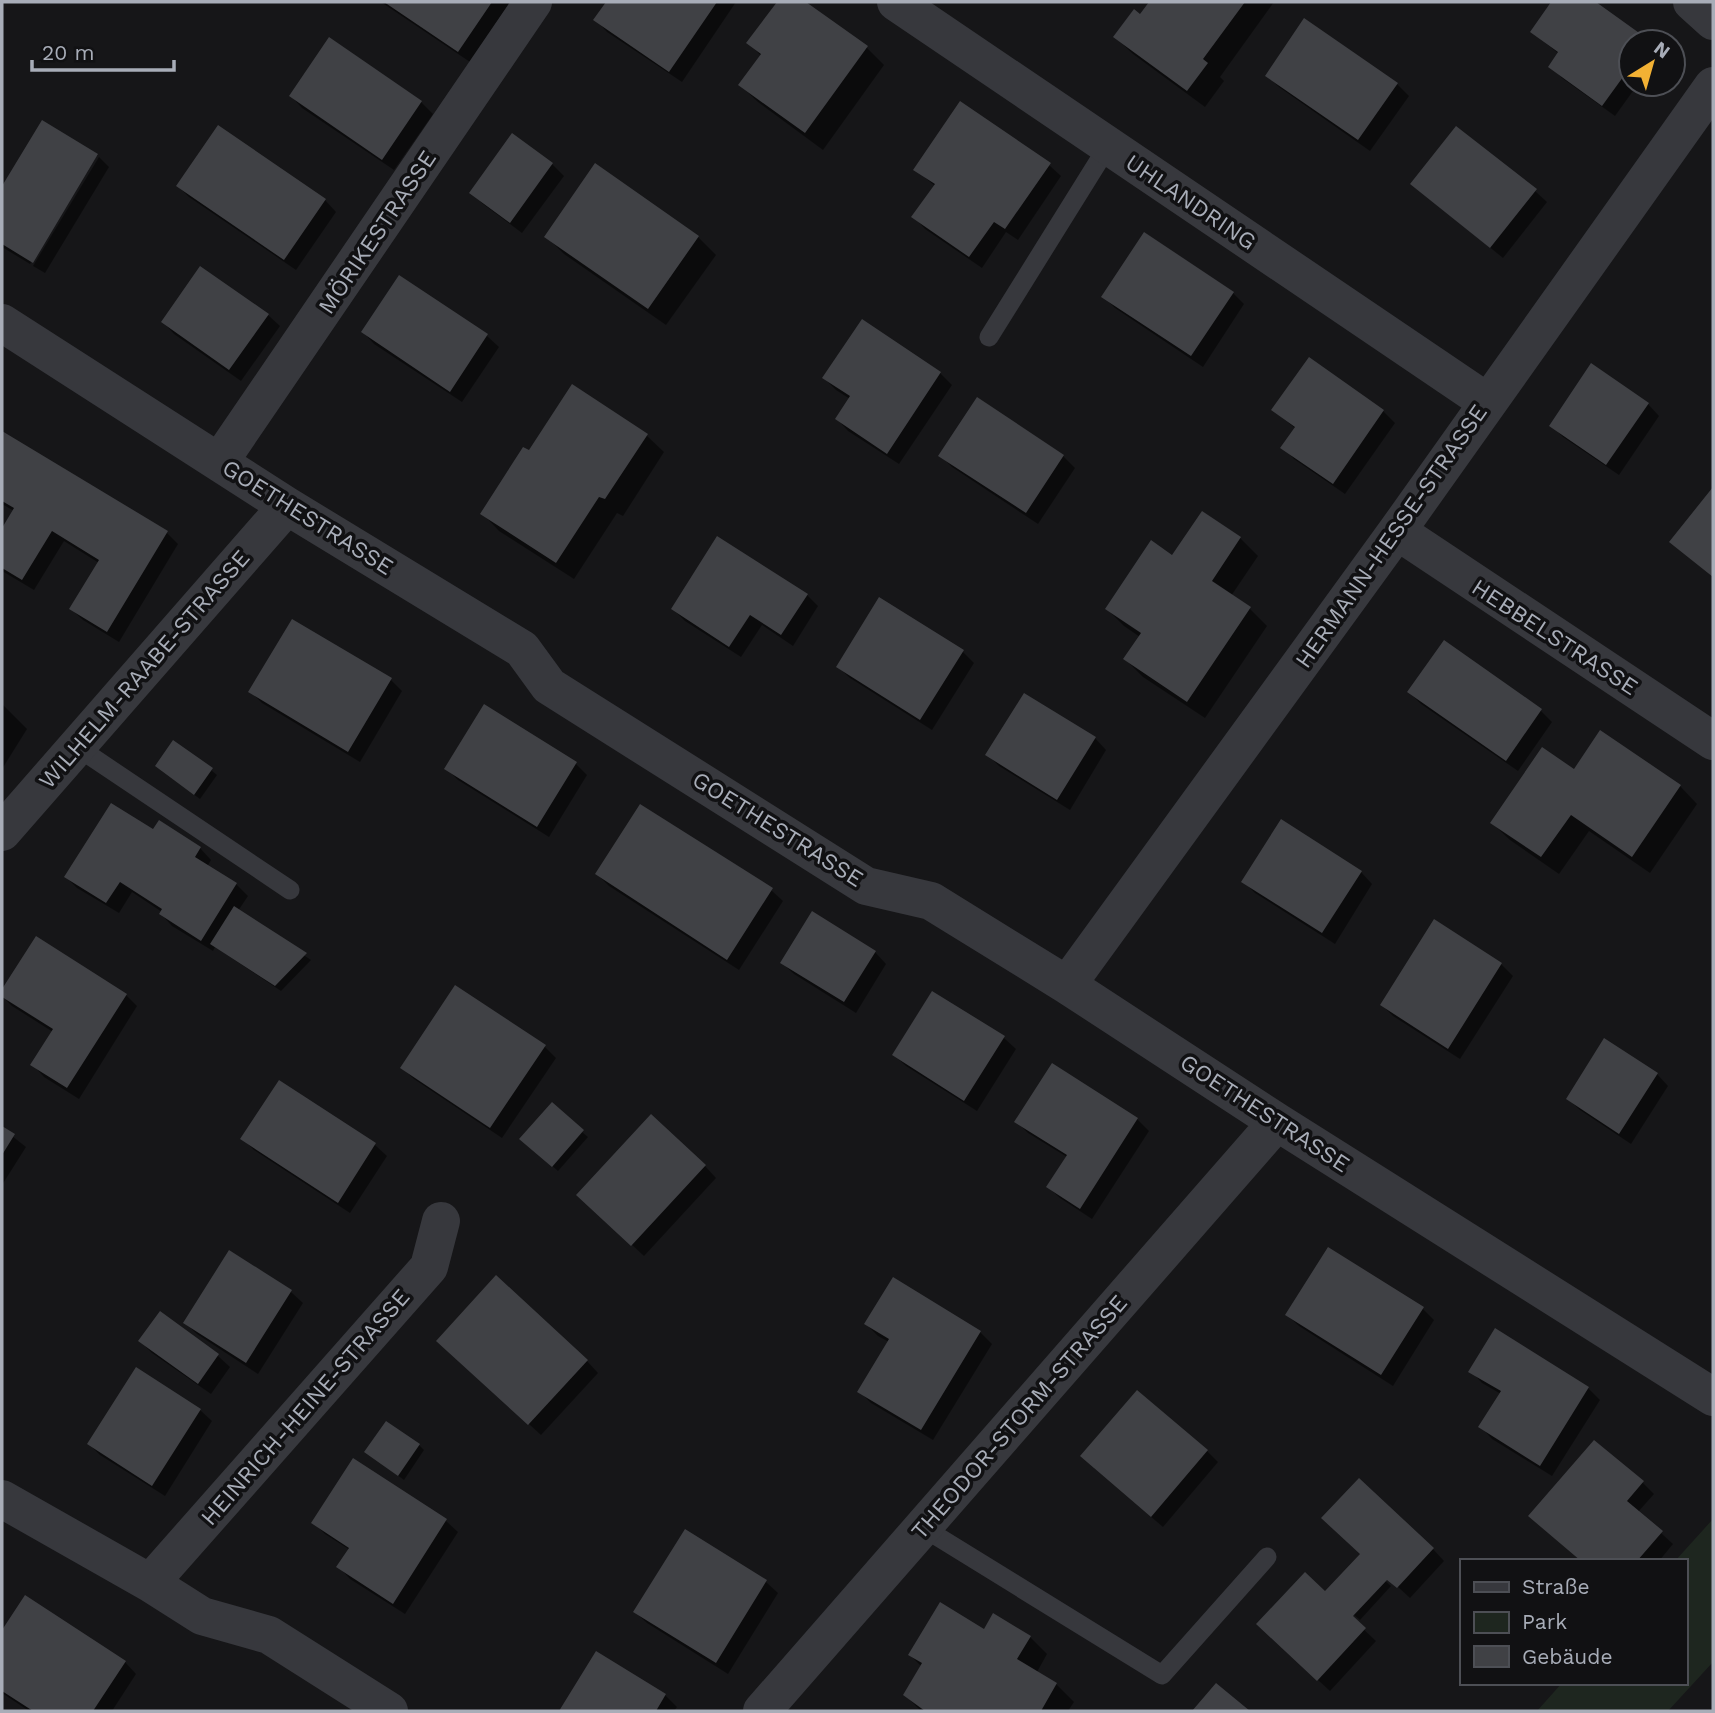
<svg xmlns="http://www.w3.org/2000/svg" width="1715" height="1713" font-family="'Work Sans',sans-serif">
	<rect width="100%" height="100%" fill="#161618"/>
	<path fill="#1e261f" d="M1713,1519V1662L1668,1711H1537L1562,1683H1685V1561H1675Z"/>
	<path fill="#0007" d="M381,2H507L509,4L470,62Z
		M608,2H736L682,82L607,32L596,20Z
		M779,2H803L867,48L884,65L823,150L758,102L740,85L761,56L749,43Z
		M1151,2H1274L1220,77L1224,81L1205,107L1133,54L1115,37L1141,16Z
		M1554,2H1593L1648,42H1631V84H1638L1615,116L1562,78L1551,66L1559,54L1532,32Z
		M1305,21L1397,84L1409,96L1370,151L1279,87L1267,76Z
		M291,96L421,102L433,114L394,170L302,108Z
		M43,122L98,156H95L30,264L2,247V189Z
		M513,136L552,164L564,176L522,233L483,204L471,193Z
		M99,157L109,167L45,273L33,266Z
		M1049,165L1061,176L1018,240L1006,232L982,268L925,229L914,217L935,186L915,169Z
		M596,166L698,237L716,255L666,325L564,254L547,237Z
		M1412,184L1535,191L1547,202L1503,258Z
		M178,186L325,200L336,212L296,270L189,197Z
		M400,277L487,336L499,347L462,402L374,344L363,332Z
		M1233,293L1244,304L1203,367L1115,308L1104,297Z
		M268,315L280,326L241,381L174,334L163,322Z
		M862,321L940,373L952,385L899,464L848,431L837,419L850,399L836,390L824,378Z
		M977,400L1063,456L1075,468L1038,524L952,467L941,456Z
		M1648,404L1659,416L1619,475L1563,437L1551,425Z
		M1273,410L1383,411L1395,423L1345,494L1294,459L1283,447L1296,429Z
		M2,433L166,532L178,544L119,642L83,620L71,609L99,563L64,541L34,590L2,571V532L14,511L2,504Z
		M646,435L664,452L623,516L617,513L574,579L499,531L482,513Z
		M1203,513L1240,538L1258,556L1231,596L1250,609L1267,626L1205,718L1143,677L1125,659L1140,637L1124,626L1107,609L1172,557Z
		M807,595L818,606L793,646L762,625L741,657L685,621L673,609Z
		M963,652L974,663L932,730L850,678L838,667Z
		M391,680L402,691L360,762L262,703L250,691Z
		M1409,692L1541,711L1552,722L1518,771L1421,704Z
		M2,704L27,729L2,769Z
		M1095,738L1106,750L1070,810L999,766L988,755Z
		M576,764L587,775L549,837L458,780L446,768Z
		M211,770L217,775L200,799L162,771Z
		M1574,771L1680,786L1697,804L1650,873L1589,831L1559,874L1510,840L1492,823Z
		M153,832L200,848L211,860L207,867L236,884L248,896L238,911L311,960L281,991L215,947L213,951L172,926L161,914L162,912L132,892L119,913L77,888L66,877Z
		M1361,872L1372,884L1335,944L1255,893L1244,882Z
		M597,874L771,890L783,901L739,970L609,886Z
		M1434,921L1501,964L1513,976L1460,1059L1393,1016L1382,1005Z
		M36,938L126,995L137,1006L79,1099L44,1077L33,1065L53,1032L12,1006L2,996Z
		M875,952L886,964L856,1013L794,974L782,963Z
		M933,993L1004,1038L1016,1049L977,1111L906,1066L894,1055Z
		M544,1046L556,1058L502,1138L414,1079L402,1068Z
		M1657,1074L1668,1086L1631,1144L1580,1110L1568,1099Z
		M279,1082L375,1145L387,1156L350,1213L254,1150L243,1139Z
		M1137,1119L1149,1131L1092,1219L1060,1198L1048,1187L1067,1157L1028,1133L1017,1122Z
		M2,1128L26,1147L2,1185Z
		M582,1132L588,1137L558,1171L527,1144Z
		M705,1166L716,1178L644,1256L590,1206Z
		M229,1253L291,1292L303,1303L258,1374L197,1334L185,1323Z
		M1423,1309L1434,1320L1393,1386L1299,1326L1287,1315Z
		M160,1314L218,1356L230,1367L211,1394L152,1353L140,1341Z
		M866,1324L980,1332L992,1344L933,1440L871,1403L859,1391L889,1342L878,1336Z
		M450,1352L587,1361L598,1373L541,1435Z
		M1471,1371L1588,1388L1600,1400L1552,1476L1492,1439L1481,1427L1501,1394L1482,1383Z
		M200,1410L212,1421L165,1496L100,1455L89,1444Z
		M419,1445L424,1450L404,1480L366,1452Z
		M1207,1451L1218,1462L1163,1527L1094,1468Z
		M354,1460L446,1521L458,1532L405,1614L350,1579L339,1567L350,1550L325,1534L314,1523Z
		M1642,1482L1654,1494L1638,1512L1673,1544L1659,1561H1582L1542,1527Z
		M685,1531L766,1582L778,1593L728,1674L647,1623L635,1612Z
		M1433,1549L1444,1561L1410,1598L1386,1576L1383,1579L1391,1586L1360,1620L1347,1609L1344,1611L1376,1641L1330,1691L1270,1636L1326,1593Z
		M25,1597L125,1662L136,1674L112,1711H29L2,1693V1633Z
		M985,1631L1030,1637L1047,1654L1037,1672L1056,1684L1074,1702L1068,1711H921L905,1695L922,1667L910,1655Z
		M597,1653L665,1695L677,1707L674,1711H561Z"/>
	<path fill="#404145" d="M384,2H492L458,52Z
		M606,2H717L669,72L593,20Z
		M777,2H806L868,46L805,133L738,85L761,54L746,43Z
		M1149,2H1245L1203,59L1208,63L1187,91L1113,37L1134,9L1140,14Z
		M1551,2H1596L1649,40L1631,42V66L1602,106L1548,67L1558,52L1530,32Z
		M1304,18L1398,83L1358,140L1265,76Z
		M329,37L422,101L382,160L289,96Z
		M960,101L1051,163L1005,229L994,222L969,257L911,217L935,184L913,170Z
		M42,120L98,154L33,263L2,244V186Z
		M218,125L326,199L284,260L176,186Z
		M1456,126L1537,189L1490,248L1410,184Z
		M512,133L553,163L510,223L469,193Z
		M595,163L699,236L648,309L544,237Z
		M1144,232L1234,292L1191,356L1101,297Z
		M200,266L269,314L229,370L161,322Z
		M399,275L488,334L450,392L361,332Z
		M862,319L941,372L887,454L835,419L850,396L822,378Z
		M1309,357L1384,410L1333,484L1280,448L1295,427L1271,410Z
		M1591,363L1649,403L1606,465L1549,426Z
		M572,384L648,434L605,499L599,497L556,563L480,514L523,447L529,450Z
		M977,397L1064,455L1026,513L938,456Z
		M2,431L168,531L107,632L69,609L99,560L52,531L22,580L2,568V528L14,508L2,501Z
		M1713,487V577L1669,542Z
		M1202,511L1241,537L1212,581L1251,607L1187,702L1123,659L1141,633L1105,609L1151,540L1172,555Z
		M717,536L808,594L781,635L750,615L729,647L671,609Z
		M879,597L964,650L920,720L836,667Z
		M292,619L392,678L348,752L248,692Z
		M1444,640L1542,709L1506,761L1407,692Z
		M1024,693L1096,737L1057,800L985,755Z
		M484,704L577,762L537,827L444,769Z
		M1600,730L1681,785L1632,857L1571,815L1541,857L1490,823L1542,747L1574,769Z
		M173,740L213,768L194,795L155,766Z
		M111,803L153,829L159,820L201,847L195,857L237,883L201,941L159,914L162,909L120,882L106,903L64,877Z
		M640,804L773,888L727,960L595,874Z
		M1281,819L1362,871L1322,933L1241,882Z
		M234,906L307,953L275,986L210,944Z
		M812,911L876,951L844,1002L780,963Z
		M1434,919L1502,963L1448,1049L1380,1005Z
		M36,936L127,994L67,1088L30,1065L53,1029L2,997V989Z
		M455,985L546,1045L490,1128L400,1068Z
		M932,991L1005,1036L964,1101L892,1055Z
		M1604,1038L1658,1073L1619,1134L1566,1099Z
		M1052,1063L1138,1118L1080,1209L1046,1187L1067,1155L1014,1122Z
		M279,1080L376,1143L338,1203L240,1139Z
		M552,1102L584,1130L552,1167L519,1139Z
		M651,1114L706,1165L631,1246L576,1195Z
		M2,1126L15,1134L2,1155Z
		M1328,1247L1424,1307L1381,1375L1285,1315Z
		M229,1250L292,1290L246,1363L183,1323Z
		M496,1275L588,1360L528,1425L436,1341Z
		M893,1277L981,1331L921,1430L857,1392L889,1339L864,1324Z
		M160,1311L219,1354L198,1384L138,1341Z
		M1495,1328L1589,1387L1540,1466L1478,1427L1501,1391L1468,1372Z
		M136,1367L201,1409L152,1486L87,1444Z
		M1137,1390L1208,1450L1151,1517L1080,1456Z
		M386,1421L420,1444L398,1476L364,1452Z
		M1594,1440L1644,1481L1627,1501L1663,1531L1637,1561H1581L1528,1516Z
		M353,1458L447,1519L393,1604L336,1567L349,1548L311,1523Z
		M1359,1478L1434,1548L1397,1588L1387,1580L1353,1616L1366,1628L1317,1681L1256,1624L1305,1572L1325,1591L1360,1554L1321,1518Z
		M685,1529L767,1580L716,1663L633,1612Z
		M25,1595L126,1661L93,1711H33L2,1691V1630Z
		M940,1602L984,1629L993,1613L1031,1636L1017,1659L1057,1683L1041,1711H925L903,1695L922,1663L908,1655Z
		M596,1651L666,1694L656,1711H559Z
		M1216,1683L1250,1711H1192Z"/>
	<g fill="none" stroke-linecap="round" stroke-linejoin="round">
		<path stroke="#37383d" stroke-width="19" d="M989,337L1108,146
			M77,747L290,890
			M922,1527L1162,1675L1267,1557"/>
		<path stroke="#37383d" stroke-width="38" d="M896,2L1487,402
			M1692,2L1713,21
			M2,323L287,506L522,649L549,686L866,886L931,901L1067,985L1277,1122L1713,1397
			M220,461L533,2
			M1397,531L1713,741
			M2,832L287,506
			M1067,985L1397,531L1713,86
			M2,1499L150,1583L202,1616L269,1635L389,1711
			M150,1583L429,1267L441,1221
			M762,1711L1277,1122"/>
	</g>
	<g text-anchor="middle" stroke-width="7" stroke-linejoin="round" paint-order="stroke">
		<g font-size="23" fill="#a8adb8" stroke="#111113">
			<text transform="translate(1191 202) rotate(34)" y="8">UHLANDRING</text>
			<text transform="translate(377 232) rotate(-56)" y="8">MÖRIKESTRASSE</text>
			<text transform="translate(308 517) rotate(32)" y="8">GOETHESTRASSE</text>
			<text transform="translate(1391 536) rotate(-55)" y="8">HERMANN-HESSE-STRASSE</text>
			<text transform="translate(1555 637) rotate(33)" y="8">HEBBELSTRASSE</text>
			<text transform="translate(144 669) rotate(-49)" y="8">WILHELM-RAABE-STRASSE</text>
			<text transform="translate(778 829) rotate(32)" y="8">GOETHESTRASSE</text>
			<text transform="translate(1265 1113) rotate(33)" y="8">GOETHESTRASSE</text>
			<text transform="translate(305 1407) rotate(-49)" y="8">HEINRICH-HEINE-STRASSE</text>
			<text transform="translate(1019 1417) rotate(-49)" y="8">THEODOR-STORM-STRASSE</text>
		</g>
	</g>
	<rect width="1715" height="1713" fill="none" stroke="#a8adb8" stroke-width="7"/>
	<rect x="1460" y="1559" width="228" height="126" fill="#111113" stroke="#4d4f55" stroke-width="2"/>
	<rect x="1474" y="1582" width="35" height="10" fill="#37383d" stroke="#4d4f55" stroke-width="2"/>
	<text x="1522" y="1594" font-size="21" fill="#a8adb8">Straße</text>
	<rect x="1474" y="1612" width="35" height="21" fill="#1e261f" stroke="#4d4f55" stroke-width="2"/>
	<text x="1522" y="1629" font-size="21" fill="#a8adb8">Park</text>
	<rect x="1474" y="1646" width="35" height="21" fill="#404145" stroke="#4d4f55" stroke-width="2"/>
	<text x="1522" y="1664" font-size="21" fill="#a8adb8">Gebäude</text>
	<g transform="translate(1652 63) rotate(37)"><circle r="33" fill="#111113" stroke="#4d4f55" stroke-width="2"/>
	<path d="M0-5L12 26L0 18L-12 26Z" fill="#f2b134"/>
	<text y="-10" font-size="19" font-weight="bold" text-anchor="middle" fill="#a8adb8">N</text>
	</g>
	<path d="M32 60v10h142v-10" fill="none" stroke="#a8adb8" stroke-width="3.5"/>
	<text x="42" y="60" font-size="21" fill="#a8adb8" stroke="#111113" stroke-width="5" paint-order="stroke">20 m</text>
</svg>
